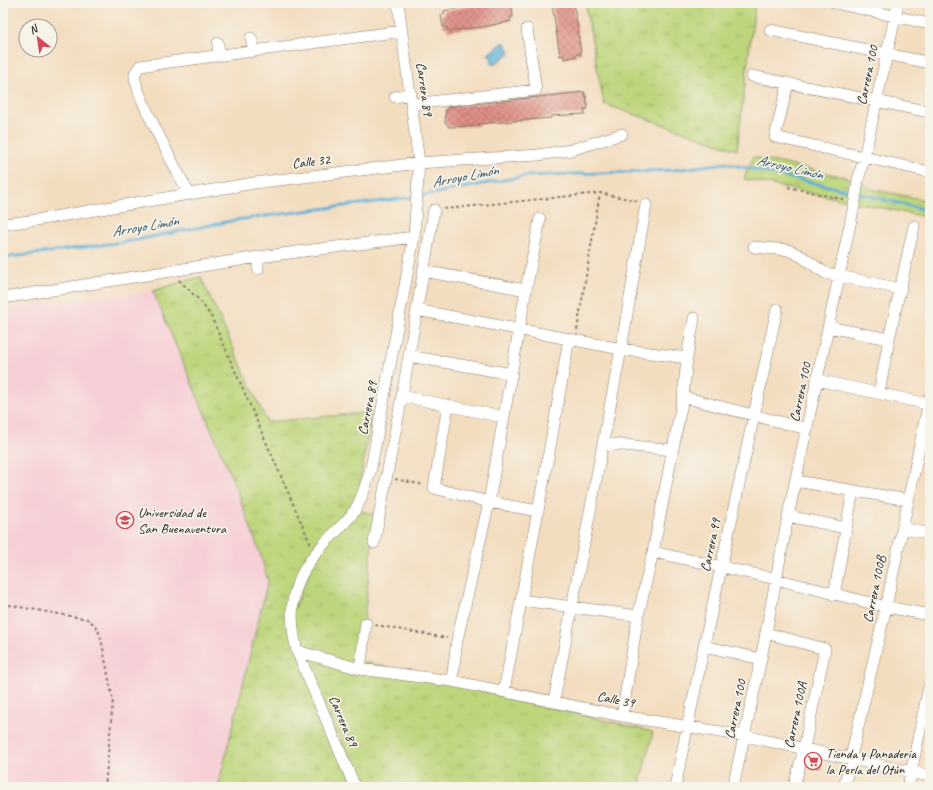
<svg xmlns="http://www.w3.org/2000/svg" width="933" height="790" font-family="Caveat,sans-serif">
	<defs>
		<pattern id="grass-tufts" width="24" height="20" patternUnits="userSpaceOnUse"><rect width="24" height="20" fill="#bdd67b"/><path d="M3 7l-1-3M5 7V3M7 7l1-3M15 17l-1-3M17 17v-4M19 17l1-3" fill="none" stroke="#a2b76a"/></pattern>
		<pattern id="building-cross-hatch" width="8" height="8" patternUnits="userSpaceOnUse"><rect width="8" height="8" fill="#e09087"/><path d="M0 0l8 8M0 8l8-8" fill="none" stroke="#b5756e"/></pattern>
	</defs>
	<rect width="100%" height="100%" fill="#f7f3e8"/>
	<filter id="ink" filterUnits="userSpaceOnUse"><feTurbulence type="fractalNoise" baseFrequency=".025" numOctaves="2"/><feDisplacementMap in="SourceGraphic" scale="8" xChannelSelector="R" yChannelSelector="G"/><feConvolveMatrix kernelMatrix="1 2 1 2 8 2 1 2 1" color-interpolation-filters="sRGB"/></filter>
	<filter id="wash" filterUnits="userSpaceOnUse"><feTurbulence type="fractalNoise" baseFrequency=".012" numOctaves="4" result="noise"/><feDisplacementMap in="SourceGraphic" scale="16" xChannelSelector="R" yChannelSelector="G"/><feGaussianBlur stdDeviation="0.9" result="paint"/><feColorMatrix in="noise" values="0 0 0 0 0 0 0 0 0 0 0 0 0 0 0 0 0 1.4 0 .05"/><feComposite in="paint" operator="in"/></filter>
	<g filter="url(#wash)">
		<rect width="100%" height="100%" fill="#f3ddbf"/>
		<path fill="#f6cfd6" d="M153,291L236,488L260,553L268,581L218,787H3V309Z"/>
		<path fill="url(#grass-tufts)" stroke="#6c794c" fill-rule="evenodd" d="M585,3H755L737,150L604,104Z
			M753,157L858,180L871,189L930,201V218L744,179Z
			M201,277L267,422L372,412L355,510L375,514L360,661L653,732L639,787H364L308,674L355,787H218L268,581L260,553L236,488L153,291L181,282ZM313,561L295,608V595Z"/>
		<path fill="#5baed7" stroke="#3c657a" d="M504,42L511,52L494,65L491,63L492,60L488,54Z"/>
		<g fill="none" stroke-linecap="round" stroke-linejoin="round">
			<path stroke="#5baed7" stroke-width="3" d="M420,196L525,176L674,170L725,163L850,191L930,211
				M3,258L131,241L236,220L414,197"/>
		</g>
		<g id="blocks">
			<path fill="url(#building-cross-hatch)" d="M485,3H512L513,17H510L511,21L483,27L447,31V27H443L441,15L444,14V11Z
				M552,3H574L581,54H576V56L564,59V55L560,56Z
				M584,92L585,96H586L588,109H584L585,114L551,116V118L478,124V126L448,127V123H445L446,109H448V107Z
				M809,757L821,760L819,768L807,765Z"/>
		</g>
	</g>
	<g filter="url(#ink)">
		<use href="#blocks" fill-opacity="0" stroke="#887c6e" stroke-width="1"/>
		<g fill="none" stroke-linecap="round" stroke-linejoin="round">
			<defs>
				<path id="minor" d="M835,3L930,24
					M770,30L930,63
					M251,38L254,51
					M218,43L219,56
					M752,76L930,112
					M788,83L775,137L930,172
					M395,97L411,94
					M412,104L536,90L527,29
					M189,194C180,176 131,87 135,74C135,72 139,68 140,66L402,31
					M3,224L30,221L254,183L419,163L538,155L571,150L622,134
					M754,247L788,250L801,256L825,273L901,289
					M258,257V269
					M423,271L526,290
					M3,298L258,257L414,237
					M417,310L621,349L687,358
					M828,327L889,339
					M409,356L512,374
					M817,380L928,404
					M879,393L889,339L914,226
					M402,396L503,417
					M683,397L807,429
					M448,405L434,488L489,502L538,511
					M603,443L673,450
					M796,481L908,500
					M788,516L846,528
					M902,528L930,534
					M374,543L402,396L434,210
					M653,552L776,579L886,607L930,615
					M834,595L853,491
					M521,600L638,616
					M766,633L825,649L804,748L794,787
					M704,646L761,659
					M297,651L360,669L452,681L622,716L745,736L930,776
					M360,669L366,623
					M452,681L457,640L489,502L526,290L540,219
					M504,691L550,447L569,339
					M554,701L621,349L646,205
					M622,716L638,616L653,552L683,397L687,358L694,318
					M355,787L297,651C291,627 289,597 302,574C307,564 315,554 322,546C332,534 346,524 355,510C362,499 365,486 370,473L414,237L419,163L398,3
					M675,787L704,646L777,309
					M733,787L761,659L788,516L855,201L858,180L864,158L898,3
					M844,787L886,607L930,396
					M908,787L930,682"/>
			</defs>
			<use href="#minor" stroke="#887c6e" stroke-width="12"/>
			<path stroke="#887c6e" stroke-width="2" stroke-dasharray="3 3" stroke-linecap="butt" d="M788,187L846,200
				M444,209L600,193L638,201
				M179,280L200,301L211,316L311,545
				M577,330L600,193
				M395,479L424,485
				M3,604L87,619C95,624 98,629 101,638L113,701L105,787
				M375,625L447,638"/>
			<use href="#minor" stroke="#fff" stroke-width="11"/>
		</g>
	</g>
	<defs>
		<symbol id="university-ring" viewBox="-11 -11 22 22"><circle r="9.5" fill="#f7f3e8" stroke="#d1495b" stroke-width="1.5"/><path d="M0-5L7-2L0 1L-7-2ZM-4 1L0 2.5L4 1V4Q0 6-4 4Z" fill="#d1495b"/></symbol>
		<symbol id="supermarket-ring" viewBox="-11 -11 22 22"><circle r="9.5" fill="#f7f3e8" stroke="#d1495b" stroke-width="1.5"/><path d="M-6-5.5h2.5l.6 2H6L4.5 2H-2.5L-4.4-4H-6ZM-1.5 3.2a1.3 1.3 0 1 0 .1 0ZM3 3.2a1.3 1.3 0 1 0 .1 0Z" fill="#d1495b"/></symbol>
	</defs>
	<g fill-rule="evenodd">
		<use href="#university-ring" x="115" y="510" width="20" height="20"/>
		<use href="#supermarket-ring" x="803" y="751" width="20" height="20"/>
	</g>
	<g text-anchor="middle" stroke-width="3.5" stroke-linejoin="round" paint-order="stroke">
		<g font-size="14" fill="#1c1c1c" stroke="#f7f3e8">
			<text transform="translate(867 75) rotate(-78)" y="5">Carrera 100</text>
			<text transform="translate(425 89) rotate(82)" y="5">Carrera 89</text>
			<text transform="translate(311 161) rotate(-7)" y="5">Calle 32</text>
			<text transform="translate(800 392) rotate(-78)" y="5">Carrera 100</text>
			<text transform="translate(367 408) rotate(-79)" y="5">Carrera 89</text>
			<text transform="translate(710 545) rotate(-78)" y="5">Carrera 99</text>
			<text transform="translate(874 589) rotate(-78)" y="5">Carrera 100B</text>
			<text transform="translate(616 699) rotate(11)" y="5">Calle 39</text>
			<text transform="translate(735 709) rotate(-78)" y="5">Carrera 100</text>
			<text transform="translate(795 715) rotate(-78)" y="5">Carrera 100A</text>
			<text transform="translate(344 721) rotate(67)" y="5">Carrera 89</text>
		</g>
		<g font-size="14" fill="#1c1c1c" stroke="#f7f3e8" text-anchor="start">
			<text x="138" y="517">Universidad de<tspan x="138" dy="16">San Buenaventura</tspan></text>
			<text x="826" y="758">Tienda y Panaderia<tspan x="826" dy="16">la Perla del Otún</tspan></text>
		</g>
		<g font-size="15" font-style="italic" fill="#355667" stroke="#f7f3e8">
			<text transform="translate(790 167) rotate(13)" y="5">Arroyo Limón</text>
			<text transform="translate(465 176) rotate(-11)" y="5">Arroyo Limón</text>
			<text transform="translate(145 226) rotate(-10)" y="5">Arroyo Limón</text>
		</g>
	</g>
	<rect width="933" height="790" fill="none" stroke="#f7f3e8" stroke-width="16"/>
	<g transform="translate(38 38) rotate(330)"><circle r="19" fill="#f7f3e8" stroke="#9f9d96"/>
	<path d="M0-3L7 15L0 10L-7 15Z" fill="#d1495b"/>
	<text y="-6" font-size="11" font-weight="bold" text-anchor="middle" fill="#1c1c1c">N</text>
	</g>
</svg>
